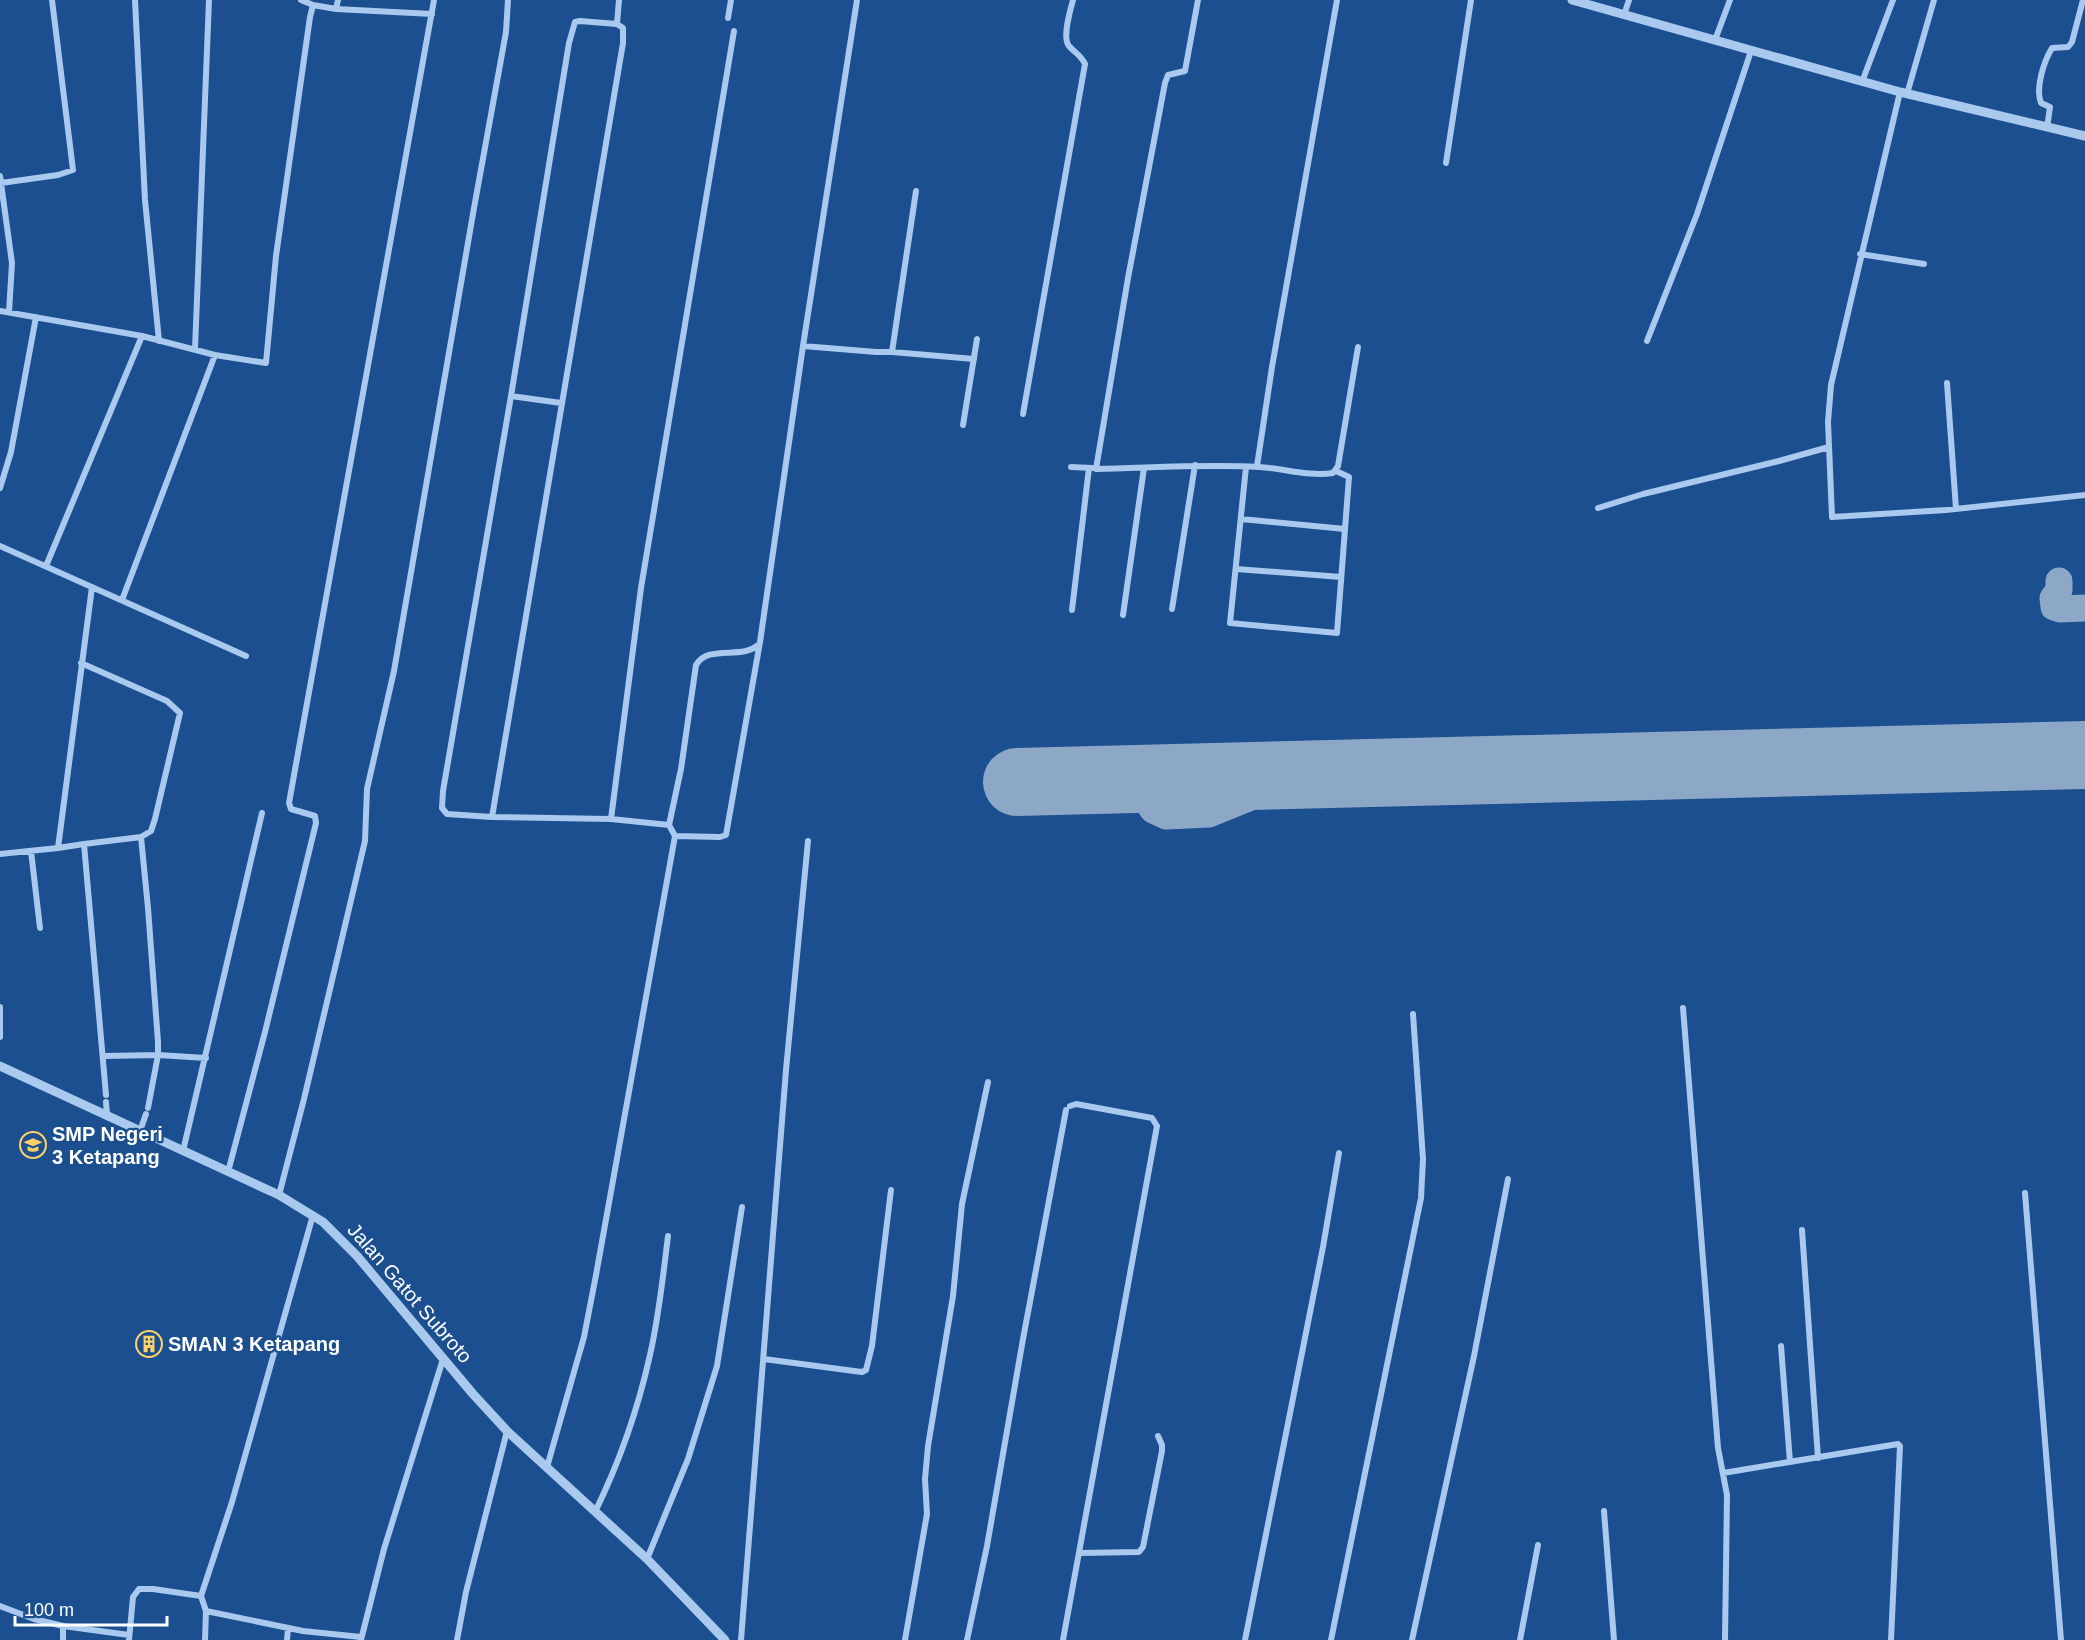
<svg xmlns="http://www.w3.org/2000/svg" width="2085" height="1640" font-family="Arial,sans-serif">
	<rect width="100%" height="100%" fill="#1b4f8f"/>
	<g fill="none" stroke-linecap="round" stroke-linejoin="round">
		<path stroke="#8da7c7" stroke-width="27" d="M2059,581V590L2053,598L2054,607L2060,609L2085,608
			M1146,779L1148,803L1153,810L1166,816L1209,814L1273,788L1322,774"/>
		<path stroke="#8da7c7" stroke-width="68" d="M1017,782L2085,755"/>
		<path stroke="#a9c9ee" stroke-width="6" d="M135,0L145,200L159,341
			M301,0L313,5
			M338,0L336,9L432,14
			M1198,0L1185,71L1168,75L1165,83L1128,278L1096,469C1150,468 1204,464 1259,467C1283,468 1309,477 1333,473L1338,466L1358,347
			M1624,15L1629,0
			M728,18L731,0
			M580,21L617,24L623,28V43L492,817L447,814L442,808L443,791L511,396L569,43L575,22Z
			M617,24L619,0
			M1715,40L1730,0
			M1862,82L1893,0
			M1900,92L1831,385L1828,422L1832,517L1946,510L2085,495
			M1907,94L1934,0
			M2047,128L2050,107L2041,103C2035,88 2044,61 2052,48L2068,47L2072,42L2083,0
			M1446,163L1471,0
			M0,176L12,263L9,312
			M1,183L58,175L73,170L52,0
			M1860,254L1924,264
			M0,311L142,336
			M1647,341L1697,214L1751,51
			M803,346L876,352H892L916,191
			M195,349L209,0
			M892,352L974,359
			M1947,383L1956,509
			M511,396L561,403
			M1023,414L1085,64C1081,55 1075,53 1069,46C1062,38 1070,11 1073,0
			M963,425L977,339
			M1257,466L1272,367L1337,0
			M1071,467L1092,468
			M1246,467L1230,623L1337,633L1349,477L1336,471
			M0,488L11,452L36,317
			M1598,508L1643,494L1779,461L1829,447
			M1241,519L1345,529
			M0,546L246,656
			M46,566L142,336L215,355L266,363L276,256L310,17L313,5L336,9
			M1236,569L1341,577
			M122,600L215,355
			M1172,609L1195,465
			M1072,610L1089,468
			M1123,615L1144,468
			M81,663L167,701L180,713L155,819L151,831L141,837L84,844L106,1095
			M492,817L611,819L669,825
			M611,819L641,588L734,31
			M675,836L720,837L726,835L760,642L803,346L857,0
			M141,837L148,908L158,1042V1055L148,1108
			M58,848L84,844
			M31,851L40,928
			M0,854L58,848L92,587
			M0,1007V1037
			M1683,1008L1718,1448L1727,1495L1725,1640
			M104,1056L158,1055L206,1058
			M106,1102L107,1115
			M140,1131L146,1114
			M183,1151L262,813
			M228,1172L265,1032L316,823L315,816L291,809L289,803L434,0
			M2025,1193L2061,1640
			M279,1195L304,1099L365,841L367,789L394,671L474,208L506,32L508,0
			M1802,1230L1818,1458
			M1781,1346L1790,1462
			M764,1359L854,1371L862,1372L866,1370L872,1346L891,1190
			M547,1467L584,1337L596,1275L675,836L669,825L681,769L696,665C708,644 742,660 758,645
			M1723,1473L1898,1444L1900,1446L1891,1640
			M1604,1511L1614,1640
			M595,1512C619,1463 638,1409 650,1355C659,1316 663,1276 668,1236
			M1079,1553L1139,1552L1143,1547L1162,1451V1445L1158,1436
			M647,1559L688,1459L717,1366L742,1207
			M0,1606L34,1619L63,1626
			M206,1611L303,1631L361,1637
			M63,1640V1626L129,1635
			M129,1640L133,1597L139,1589H153L201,1596
			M205,1640L206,1611L201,1596L232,1502L313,1215
			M287,1640L288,1628
			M361,1640L384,1549L443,1359
			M457,1640L466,1592L507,1431
			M741,1640L786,1070L808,841
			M905,1640L927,1514L925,1479L928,1446L953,1296L962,1204L988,1082
			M967,1640L987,1546L1023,1339L1066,1110
			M1063,1640L1157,1126L1152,1118L1076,1104L1070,1106
			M1245,1640L1323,1247L1339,1153
			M1331,1640L1421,1198L1423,1159L1413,1014
			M1412,1640L1474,1356L1508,1179
			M1520,1640L1538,1545"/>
		<path stroke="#a9c9ee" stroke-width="9" d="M1572,0L1900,92L2085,136
			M0,1066L279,1195L323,1222L357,1256L473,1394L507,1431L647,1559L725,1640"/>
	</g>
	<defs>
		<symbol id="school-ring" viewBox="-11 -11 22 22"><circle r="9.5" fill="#1b4f8f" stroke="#ffd166" stroke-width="1.5"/><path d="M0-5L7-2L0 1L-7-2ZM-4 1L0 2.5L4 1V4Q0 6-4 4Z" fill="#ffd166"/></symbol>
		<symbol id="building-ring" viewBox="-11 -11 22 22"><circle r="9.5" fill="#1b4f8f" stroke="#ffd166" stroke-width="1.5"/><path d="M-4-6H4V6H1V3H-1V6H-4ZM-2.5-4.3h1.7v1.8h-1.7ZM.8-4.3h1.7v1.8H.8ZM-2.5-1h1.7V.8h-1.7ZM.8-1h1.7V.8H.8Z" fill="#ffd166"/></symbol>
	</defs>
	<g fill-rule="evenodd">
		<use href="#school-ring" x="18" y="1130" width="30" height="30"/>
		<use href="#building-ring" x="134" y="1329" width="30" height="30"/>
	</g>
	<g text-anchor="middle" stroke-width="4.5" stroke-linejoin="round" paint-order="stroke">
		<g font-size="20" font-weight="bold" fill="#fff" stroke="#1b4f8f" text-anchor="start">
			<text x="52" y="1141">SMP Negeri<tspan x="52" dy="23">3 Ketapang</tspan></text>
			<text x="168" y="1351">SMAN 3 Ketapang</text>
		</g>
		<g font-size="20" fill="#fff" stroke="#1b4f8f">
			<text transform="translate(410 1293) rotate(49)" y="7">Jalan Gatot Subroto</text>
		</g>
	</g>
	<path d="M15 1616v9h152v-9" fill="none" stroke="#ffffff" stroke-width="3"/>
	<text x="24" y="1616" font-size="18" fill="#ffffff" stroke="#1b4f8f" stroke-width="4.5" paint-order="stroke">100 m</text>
</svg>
